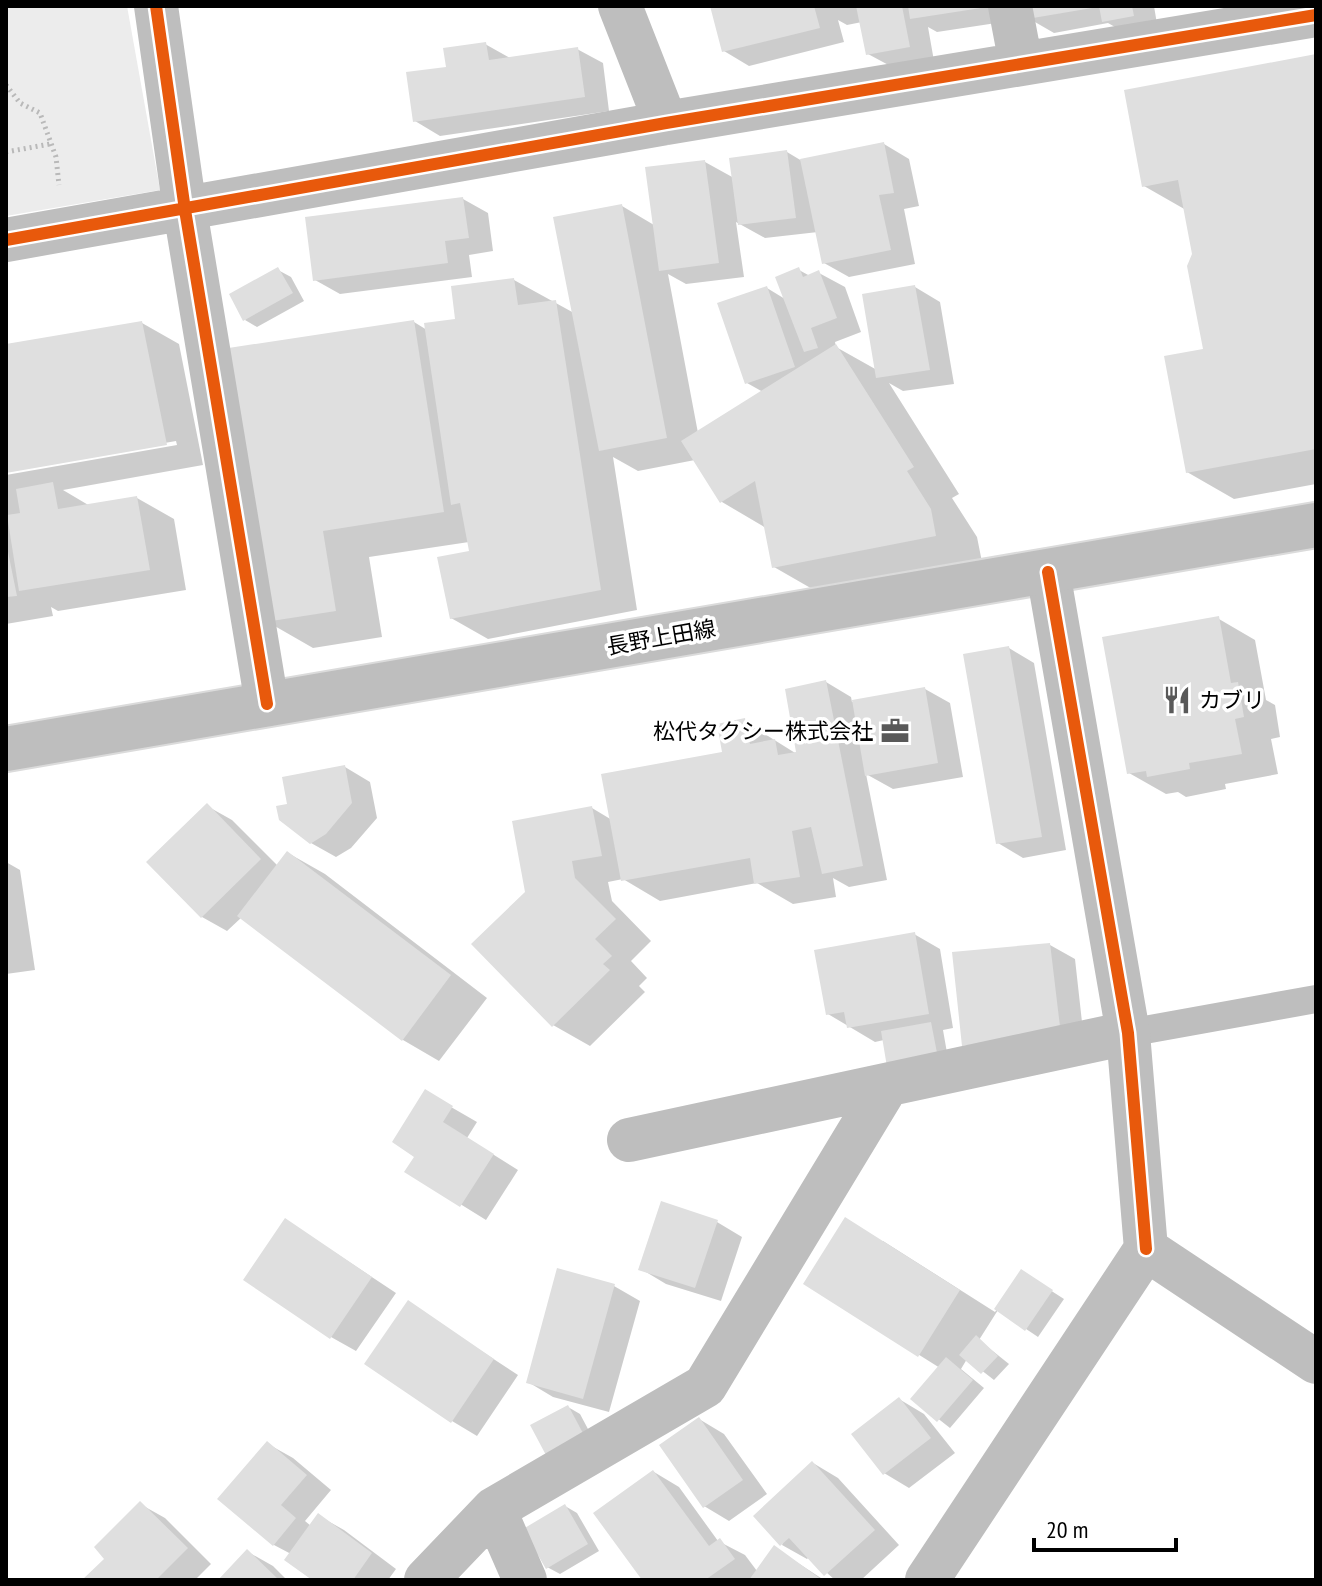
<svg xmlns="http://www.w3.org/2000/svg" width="1322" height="1586" font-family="'PT Sans Narrow','Noto Sans JP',sans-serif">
	<rect width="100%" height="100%" fill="#fff"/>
	<path fill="#ececec" d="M6,6H127L160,190L6,216Z"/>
	<path fill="#0003" d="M712,6H1001L1003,22L937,32L928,27L934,61L894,68L868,54L862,22L847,25L838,20L844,42L749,66L724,51Z
		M1026,6H1154L1158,30L1129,35L1108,23L1054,33L1028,18Z
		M485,44L512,59L577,49L603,63L609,111L440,136L415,121Z
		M1316,56V484L1234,499L1187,472L1206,350L1194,255L1186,210L1144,186Z
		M884,144L909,159L919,206L904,209L915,264L849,277L824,263L818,232L765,238L736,222L744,277L686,284L668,274L698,433L763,392L747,383L767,288L785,299L799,270L810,276L819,273L845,287L861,332L835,342L836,347L877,370L915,287L940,302L954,384L903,391L889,383L959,494L952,498L977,537L982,562L821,594L774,567L766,528L722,502L695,460L638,471L613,457L637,610L488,639L451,618L471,553L469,542L369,557L382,637L313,648L266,621L414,322L427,330L457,320L514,280L574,313L622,206L654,225L705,162L734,178L787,152L802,161Z
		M463,199L488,213L493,251L469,255L472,277L340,294L315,280Z
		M278,270L291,277L304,301L257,327L245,320Z
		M142,323L179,344L203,465L63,490L90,506L137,498L174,519L186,590L58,611L51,607L53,616L6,624V475L177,445L176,441L6,471V346Z
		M1219,619L1255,640L1266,700L1275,705L1280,737L1271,739L1278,774L1225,784L1226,789L1186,797L1178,792L1166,794L1129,773Z
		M1009,648L1034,663L1066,850L1023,858L998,843Z
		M826,682L851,697L852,702L925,689L950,703L963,777L893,789L866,774L887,880L849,887L833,878L836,897L793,904L757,883L660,901L623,879L608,882L612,901L651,941L631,961L647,978L639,986L645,992L590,1046L553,1025L527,892L592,808L612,820L725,753L744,721L800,756Z
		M345,767L370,782L377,818L351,848L336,857L311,843L289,805Z
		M207,806L232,820L278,866L288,853L325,874L487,998L439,1061L403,1040L242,917L227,931L202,917Z
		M6,862L20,870L35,970L6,974Z
		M914,934L940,949L953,1028L943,1030L949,1064L884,1040L875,1042L828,1014Z
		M1050,945L1075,959L1085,1049L989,1059Z
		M451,1107L477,1122L467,1138L518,1170L486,1220L407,1171Z
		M717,1222L742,1237L721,1301L666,1284L641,1269Z
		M310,1236L396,1293L356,1351L331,1337Z
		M883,1241L995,1312L1022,1272L1064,1299L1038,1337L998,1310L979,1340L1009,1364L994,1380L967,1359L961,1369L984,1388L950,1428L913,1399L940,1368L806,1284Z
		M558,1271L614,1286L640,1301L609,1412L553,1397L528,1382Z
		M408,1303L518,1375L477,1436L452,1421Z
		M899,1399L924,1414L955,1453L909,1488L884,1473Z
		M568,1407L580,1414L596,1444L561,1463Z
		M699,1419L724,1434L767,1494L729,1521L704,1506Z
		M268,1444L293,1458L331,1490L305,1521L311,1526L319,1516L344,1530L396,1569L388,1580H316L291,1554L274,1545Z
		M813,1463L838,1478L899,1545L861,1580H835L809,1557L807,1559L782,1545Z
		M654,1472L679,1487L718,1541L745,1555L757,1571L775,1548L824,1580H645Z
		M140,1504L165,1518L211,1564L195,1580H85L107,1559Z
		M565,1506L577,1513L599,1551L560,1574L547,1567Z
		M248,1552L273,1566L287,1580H221Z"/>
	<path fill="#dfdfdf" d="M710,6H814L820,28L722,52Z
		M856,6H902L910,47L866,55Z
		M908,6H980L981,8L910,19Z
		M1024,6H1092V8L1027,19Z
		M1099,6H1132L1134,16L1102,22Z
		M486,42L489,60L578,47L585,97L413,122L406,72L446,67L443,48Z
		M1316,54V449L1186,473L1164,356L1203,349L1187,266L1192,254L1178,180L1142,187L1124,90Z
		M884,142L894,193L879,195L891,250L822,264L800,159Z
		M787,150L796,218L738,225L729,158Z
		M705,160L719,263L659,271L645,167Z
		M463,197L469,238L445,241L448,263L313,281L305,217Z
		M622,204L667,438L599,451L553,217Z
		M278,267L293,293L243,321L229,294Z
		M799,267L803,277L819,270L837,318L811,328L818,348L804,352L775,277Z
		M514,278L518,305L556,300L601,590L450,619L437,557L469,551L460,503L451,505L424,323L455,319L451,286Z
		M915,285L930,370L876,378L862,294Z
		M767,286L795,367L745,384L717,303Z
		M414,320L444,512L323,531L336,611L265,622L222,349Z
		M142,321L167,445L6,473V344Z
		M836,344L914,467L907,471L931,509L936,536L772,568L755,481L720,503L681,441Z
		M53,482L58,509L137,496L150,570L19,591L7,515L20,513L16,489Z
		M6,542L17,596L6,597Z
		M1219,616L1231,683L1238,682L1244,717L1235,719L1242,754L1189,763L1190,769L1147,777L1146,771L1127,774L1102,637Z
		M1009,646L1042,837L996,844L963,654Z
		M826,680L863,866L822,874L811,827L792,831L800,877L754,884L750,858L621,881L601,774L722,752L717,724L745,718L750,744L775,739L778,755L796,752L785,689Z
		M925,687L938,763L865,776L852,700Z
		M345,765L352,803L326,834L310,844L279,820L276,806L287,804L282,777Z
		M207,803L261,859L201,918L146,862Z
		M592,806L602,856L572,861L575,878L616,919L595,939L612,956L603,964L610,970L552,1027L471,944L525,892L512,821Z
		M287,851L451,975L402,1041L237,916Z
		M915,932L929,1014L847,1028L844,1012L826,1015L814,950Z
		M1050,943L1061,1035L962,1046L952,952Z
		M931,1022L938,1058L887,1067L881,1031Z
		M425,1089L453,1106L443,1122L494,1154L460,1207L404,1172L414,1157L392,1142Z
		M661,1201L718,1220L695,1288L638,1270Z
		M845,1217L960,1290L918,1357L803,1284Z
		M285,1218L372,1277L330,1339L243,1280Z
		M557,1268L615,1284L583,1399L526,1383Z
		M1021,1269L1053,1290L1025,1331L994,1309Z
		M408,1300L494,1359L451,1423L364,1364Z
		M976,1335L998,1356L981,1374L959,1355Z
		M946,1357L973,1380L937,1422L910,1399Z
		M899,1397L931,1438L883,1475L851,1434Z
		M568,1405L585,1437L547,1457L530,1425Z
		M699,1417L743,1480L703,1508L659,1445Z
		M267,1441L307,1475L281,1505L296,1518L273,1546L217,1499Z
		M812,1461L875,1530L824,1576L789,1538L780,1546L753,1516Z
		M653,1470L709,1546L720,1538L735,1559L705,1580H642L593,1513Z
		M140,1501L188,1548L156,1580H82L104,1559L94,1547Z
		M565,1504L588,1544L546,1569L523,1529Z
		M318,1513L372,1553L353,1580H312L284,1560Z
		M774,1545L822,1580H749Z
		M247,1549L279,1580H218Z"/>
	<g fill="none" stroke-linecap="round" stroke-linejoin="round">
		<defs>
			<path id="primary" d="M6,749L1316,525"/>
		</defs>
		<use href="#primary" stroke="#dbdbdb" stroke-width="48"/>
		<path stroke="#b9b9b9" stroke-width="5" stroke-dasharray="2 4" stroke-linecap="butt" d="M6,85L20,103L40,113L56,157L59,185
			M6,152L50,144"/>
		<path stroke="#bebebe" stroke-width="28" d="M1128,1033L1316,999"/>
		<path stroke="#bebebe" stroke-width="44" d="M156,6L185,210L267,704
			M620,6L666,123
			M1010,6L1021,64
			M6,240L666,123L1316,15
			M1048,572L1128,1033L1146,1249
			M629,1140L1128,1033
			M426,1580L494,1509
			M525,1580L494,1509L705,1386L886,1087
			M927,1580L1146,1249L1316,1362"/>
		<use href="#primary" stroke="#bebebe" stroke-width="44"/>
		<defs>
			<path id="cycleway" d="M156,6L185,210L267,704
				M6,240L666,123L1316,15
				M1048,572L1128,1033L1146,1249"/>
		</defs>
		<use href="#cycleway" stroke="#fff" stroke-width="17"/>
		<use href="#cycleway" stroke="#e8590c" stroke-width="12"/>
	</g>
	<defs>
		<symbol id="restaurant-bare" viewBox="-9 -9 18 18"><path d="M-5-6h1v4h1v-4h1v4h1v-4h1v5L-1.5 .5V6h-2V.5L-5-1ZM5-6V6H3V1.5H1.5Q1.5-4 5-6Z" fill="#595959" stroke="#fff" stroke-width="2.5" paint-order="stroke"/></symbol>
		<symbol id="office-bare" viewBox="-9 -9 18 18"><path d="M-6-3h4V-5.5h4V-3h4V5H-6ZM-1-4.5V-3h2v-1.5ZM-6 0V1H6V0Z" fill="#595959" stroke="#fff" stroke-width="2.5" paint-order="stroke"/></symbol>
	</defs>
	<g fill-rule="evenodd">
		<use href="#restaurant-bare" x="1157" y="680" width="40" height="40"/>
		<use href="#office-bare" x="875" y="711" width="40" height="40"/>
	</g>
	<g text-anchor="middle" stroke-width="7" stroke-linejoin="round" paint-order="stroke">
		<g font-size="22" fill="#000" stroke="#fff">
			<text transform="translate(661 637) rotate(-10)" y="8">長野上田線</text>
		</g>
		<g font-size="22" fill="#000" stroke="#fff" text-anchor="start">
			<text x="1199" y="708">カブリ</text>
			<text x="873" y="739" text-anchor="end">松代タクシー株式会社</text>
		</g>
	</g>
	<rect width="1322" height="1586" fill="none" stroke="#000000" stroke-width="16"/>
	<path d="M1034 1538v12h142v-12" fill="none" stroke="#000000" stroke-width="4"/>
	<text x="1046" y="1538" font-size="24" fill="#000000" stroke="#ffffff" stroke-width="6" paint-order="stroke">20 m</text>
</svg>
